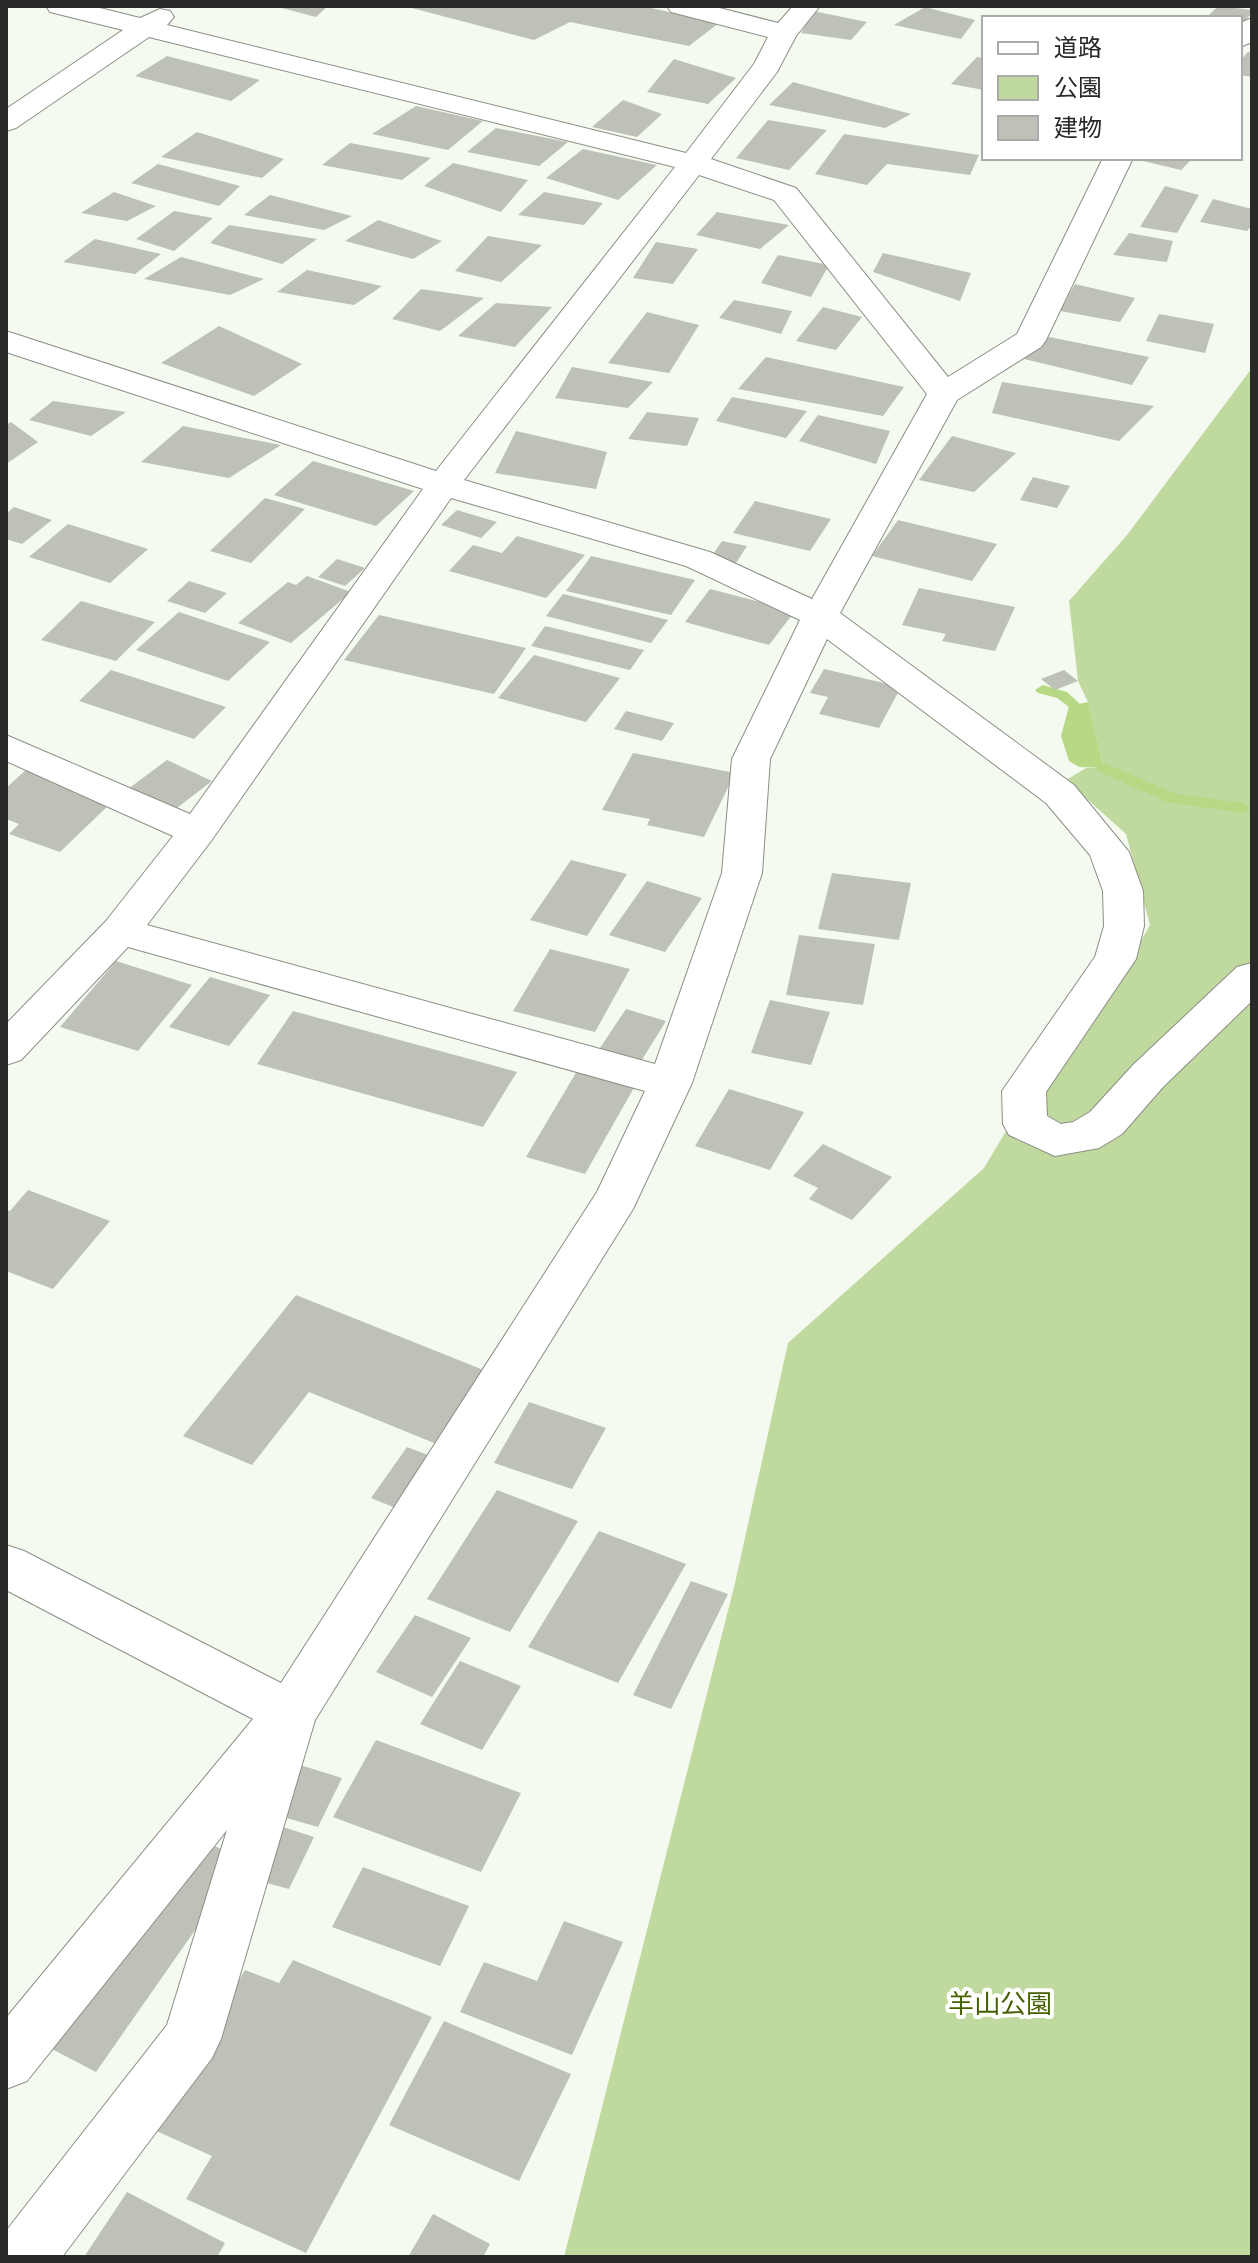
<svg xmlns="http://www.w3.org/2000/svg" width="1258" height="2263" font-family="'Asap Condensed','Noto Sans JP',sans-serif">
	<rect width="100%" height="100%" fill="#f5faf0"/>
	<path fill="#c0d99e" d="M1252,368V2257H564L735,1583L788,1343L984,1168L1058,1044L1111,993L1150,925L1126,834L1066,780L1086,768H1104L1088,702L1078,681L1069,601L1127,535Z"/>
	<path fill="#b7d985" d="M1088,702L1104,768L1079,767L1069,761L1061,736L1069,706Z"/>
	<g fill="none" stroke-linecap="round" stroke-linejoin="round">
		<path fill="#b7d985" fill-rule="evenodd" d="M1043,685L1067,692L1081,705L1073,710L1057,698L1038,693L1035,690Z
			M1104,763L1176,794L1243,803L1251,808L1243,813L1167,802L1098,771L1096,768L1098,765Z"/>
	</g>
	<path fill="#bdc1b8" d="M274,6H328L316,17Z
		M404,6H642L719,23L689,46L570,22L534,40Z
		M1218,6L1252,10V13L1240,26V18H1206Z
		M925,7L975,20L961,39L894,25Z
		M813,11L867,22L851,40L801,33Z
		M1248,52L1252,53V77L1240,75V61Z
		M167,56L260,80L231,101L135,76Z
		M977,57L984,58V90L951,84Z
		M674,59L736,78L708,104L647,92Z
		M793,82L911,114L885,128L769,105Z
		M623,100L662,114L637,137L592,127Z
		M416,106L483,121L448,150L372,134Z
		M768,120L827,130L789,170L736,158Z
		M496,128L568,142L539,166L467,152Z
		M197,132L284,159L262,178L161,157Z
		M844,134L979,155L970,175L887,164L867,185L815,174Z
		M350,143L431,158L402,180L322,165Z
		M583,149L657,165L618,200L546,178Z
		M1146,158H1193L1181,170L1143,161Z
		M453,163L528,180L501,212L424,186Z
		M158,164L240,186L219,206L131,183Z
		M1165,186L1199,195L1177,233L1140,227Z
		M114,192L156,206L127,221L81,213Z
		M544,192L603,203L584,225L518,215Z
		M270,195L352,216L324,230L244,215Z
		M1213,199L1252,209V225L1247,231L1200,222Z
		M174,211L213,218L174,251L136,239Z
		M717,212L789,225L760,249L696,235Z
		M378,220L442,241L413,259L345,241Z
		M229,225L317,239L282,264L210,243Z
		M1129,233L1173,241L1167,262L1113,255Z
		M488,236L542,245L501,282L455,271Z
		M95,239L161,254L135,274L63,262Z
		M656,242L698,249L673,284L633,278Z
		M883,253L971,273L960,301L873,272Z
		M778,255L829,265L811,297L761,283Z
		M181,257L264,279L230,295L144,279Z
		M307,270L382,286L354,305L277,292Z
		M1075,284L1135,298L1120,322L1060,311Z
		M421,289L484,298L440,331L392,319Z
		M734,300L792,311L781,334L719,318Z
		M496,303L552,307L515,347L458,336Z
		M823,307L862,317L836,350L796,341Z
		M647,312L699,325L669,373L608,363Z
		M1159,314L1214,324L1205,353L1146,341Z
		M219,326L302,364L254,396L161,363Z
		M1049,337L1149,357L1132,385L1020,358Z
		M766,357L904,387L883,416L738,389Z
		M572,367L653,382L628,408L555,398Z
		M1002,382L1154,406L1119,441L992,413Z
		M732,397L807,411L786,438L716,421Z
		M53,401L126,412L91,436L29,420Z
		M647,412L699,418L687,446L628,439Z
		M818,415L890,431L876,464L799,441Z
		M11,422L38,442L6,464V425Z
		M183,426L281,445L229,478L141,462Z
		M516,431L607,452L596,489L495,473Z
		M952,436L1016,453L974,492L919,480Z
		M313,461L414,491L376,526L274,495Z
		M1033,477L1070,486L1057,508L1020,500Z
		M265,498L305,509L251,563L210,551Z
		M755,501L831,519L810,551L733,533Z
		M14,507L52,520L22,544L6,539V514Z
		M457,510L497,522L481,538L441,525Z
		M898,520L997,544L972,581L872,556Z
		M68,524L148,549L110,583L29,557Z
		M517,536L585,555L546,598L449,571L473,545L502,553Z
		M722,541L747,546L736,563L711,557Z
		M591,556L695,580L671,615L566,591Z
		M337,559L365,568L345,586L318,577Z
		M307,576L351,592L291,643L238,623L288,582L296,585Z
		M189,581L227,593L205,613L167,601Z
		M919,588L1015,607L995,651L942,641L946,634L902,625Z
		M710,589L795,611L769,645L685,622Z
		M563,594L668,620L651,643L546,616Z
		M81,601L155,622L116,661L41,640Z
		M179,612L270,642L228,681L136,650Z
		M379,615L526,648L494,694L344,660Z
		M545,626L644,650L630,670L531,646Z
		M534,655L620,678L586,722L498,698Z
		M824,669L901,687L879,728L819,714L828,697L810,693Z
		M111,670L226,707L194,739L79,701Z
		M1064,670L1078,681L1055,690L1041,679Z
		M626,711L674,723L662,741L614,729Z
		M633,753L735,773L704,837L647,825L650,819L602,810Z
		M167,760L212,781L173,811L128,789Z
		M28,768L115,799L60,852L9,834L19,824L6,819V788Z
		M571,860L627,874L587,936L530,920Z
		M832,873L911,883L899,940L818,929Z
		M647,881L702,898L665,952L609,935Z
		M799,935L875,944L863,1005L786,995Z
		M550,949L630,969L595,1032L513,1011Z
		M116,961L192,985L138,1051L60,1027Z
		M210,977L270,995L229,1046L169,1027Z
		M770,1000L830,1012L811,1065L751,1053Z
		M626,1009L666,1021L640,1063L598,1051Z
		M293,1011L517,1072L483,1127L257,1064Z
		M577,1071L635,1086L585,1174L526,1157Z
		M729,1089L804,1112L770,1170L695,1146Z
		M823,1144L892,1177L852,1220L809,1199L818,1188L793,1176Z
		M28,1190L110,1221L53,1289L6,1271V1210L10,1211Z
		M296,1295L486,1371L434,1443L309,1392L252,1465L183,1436Z
		M529,1402L606,1428L572,1489L494,1463Z
		M407,1447L439,1459L403,1511L371,1498Z
		M497,1490L578,1521L510,1632L427,1599Z
		M599,1531L686,1564L618,1683L528,1647Z
		M691,1581L728,1594L671,1709L633,1695Z
		M415,1615L471,1638L432,1697L376,1672Z
		M460,1661L521,1686L482,1750L420,1724Z
		M376,1740L521,1793L481,1872L333,1817Z
		M300,1765L342,1778L318,1827L276,1815Z
		M274,1824L314,1837L289,1889L249,1878Z
		M196,1837L244,1860L96,2072L46,2046Z
		M363,1867L469,1906L440,1966L332,1927Z
		M564,1921L623,1942L572,2055L460,2012L484,1962L537,1981Z
		M293,1960L432,2017L306,2253L186,2199L212,2156L152,2129L245,1970L279,1983Z
		M444,2021L571,2074L519,2181L389,2125Z
		M127,2192L225,2243L217,2257H84Z
		M433,2214L490,2244L483,2257H408Z"/>
	<g fill="none" stroke-linecap="round" stroke-linejoin="round">
		<defs>
			<path id="minor" d="M46,6H92L140,18L160,9L170,11L174,17L167,25L686,153L754,64L768,37L671,12L667,6H712L778,23L793,6H820L796,36L777,72L711,159L796,188L948,377L1017,334L1103,158H1133L1046,340L1041,347L957,400L840,613L1074,785L1129,852L1143,891L1144,926L1136,959L1046,1092L1047,1116L1061,1124L1073,1122L1090,1112L1133,1065L1237,967L1252,963V1001L1163,1087L1122,1134L1099,1148L1055,1156L1009,1135L1003,1124L1002,1091L1095,957L1104,926L1103,891L1090,855L1046,803L827,639L770,759L762,873L692,1083L633,1209L315,1720L221,2039L212,2058L62,2257H6V2231L167,2025L227,1830L27,2081L6,2089V2018L253,1719L6,1590V1545L24,1551L281,1683L597,1192L645,1091L128,947L21,1060L6,1065V1024L106,921L173,836L6,761V735L190,814L423,489L6,352V331L436,471L675,167L149,37L16,128L6,131V109L123,30L50,12ZM699,175L774,200L927,394L812,599L710,552L464,480ZM451,498L686,566L800,620L732,759L722,873L655,1064L147,925L211,841Z
				M1252,18V42L1240,47V23Z"/>
		</defs>
		<use href="#minor" stroke="#8b8f86" stroke-width="2"/>
		<use href="#minor" fill="#fff" fill-rule="evenodd"/>
	</g>
	<g text-anchor="middle" stroke-width="8" stroke-linejoin="round" paint-order="stroke">
		<g font-size="26" fill="#456101" stroke="#fff">
			<text x="1000" y="2013">羊山公園</text>
		</g>
	</g>
	<rect width="1258" height="2263" fill="none" stroke="#292a27" stroke-width="16"/>
	<rect x="982" y="16" width="260" height="144" fill="#ffffff" stroke="#a9aaa9" stroke-width="2"/>
	<rect x="998" y="42" width="40" height="12" fill="#ffffff" stroke="#a9aaa9" stroke-width="2"/>
	<text x="1054" y="56" font-size="24" fill="#292a27">道路</text>
	<rect x="998" y="76" width="40" height="24" fill="#c0d99e" stroke="#a9aaa9" stroke-width="2"/>
	<text x="1054" y="96" font-size="24" fill="#292a27">公園</text>
	<rect x="998" y="116" width="40" height="24" fill="#bdc1b8" stroke="#a9aaa9" stroke-width="2"/>
	<text x="1054" y="136" font-size="24" fill="#292a27">建物</text>
</svg>
